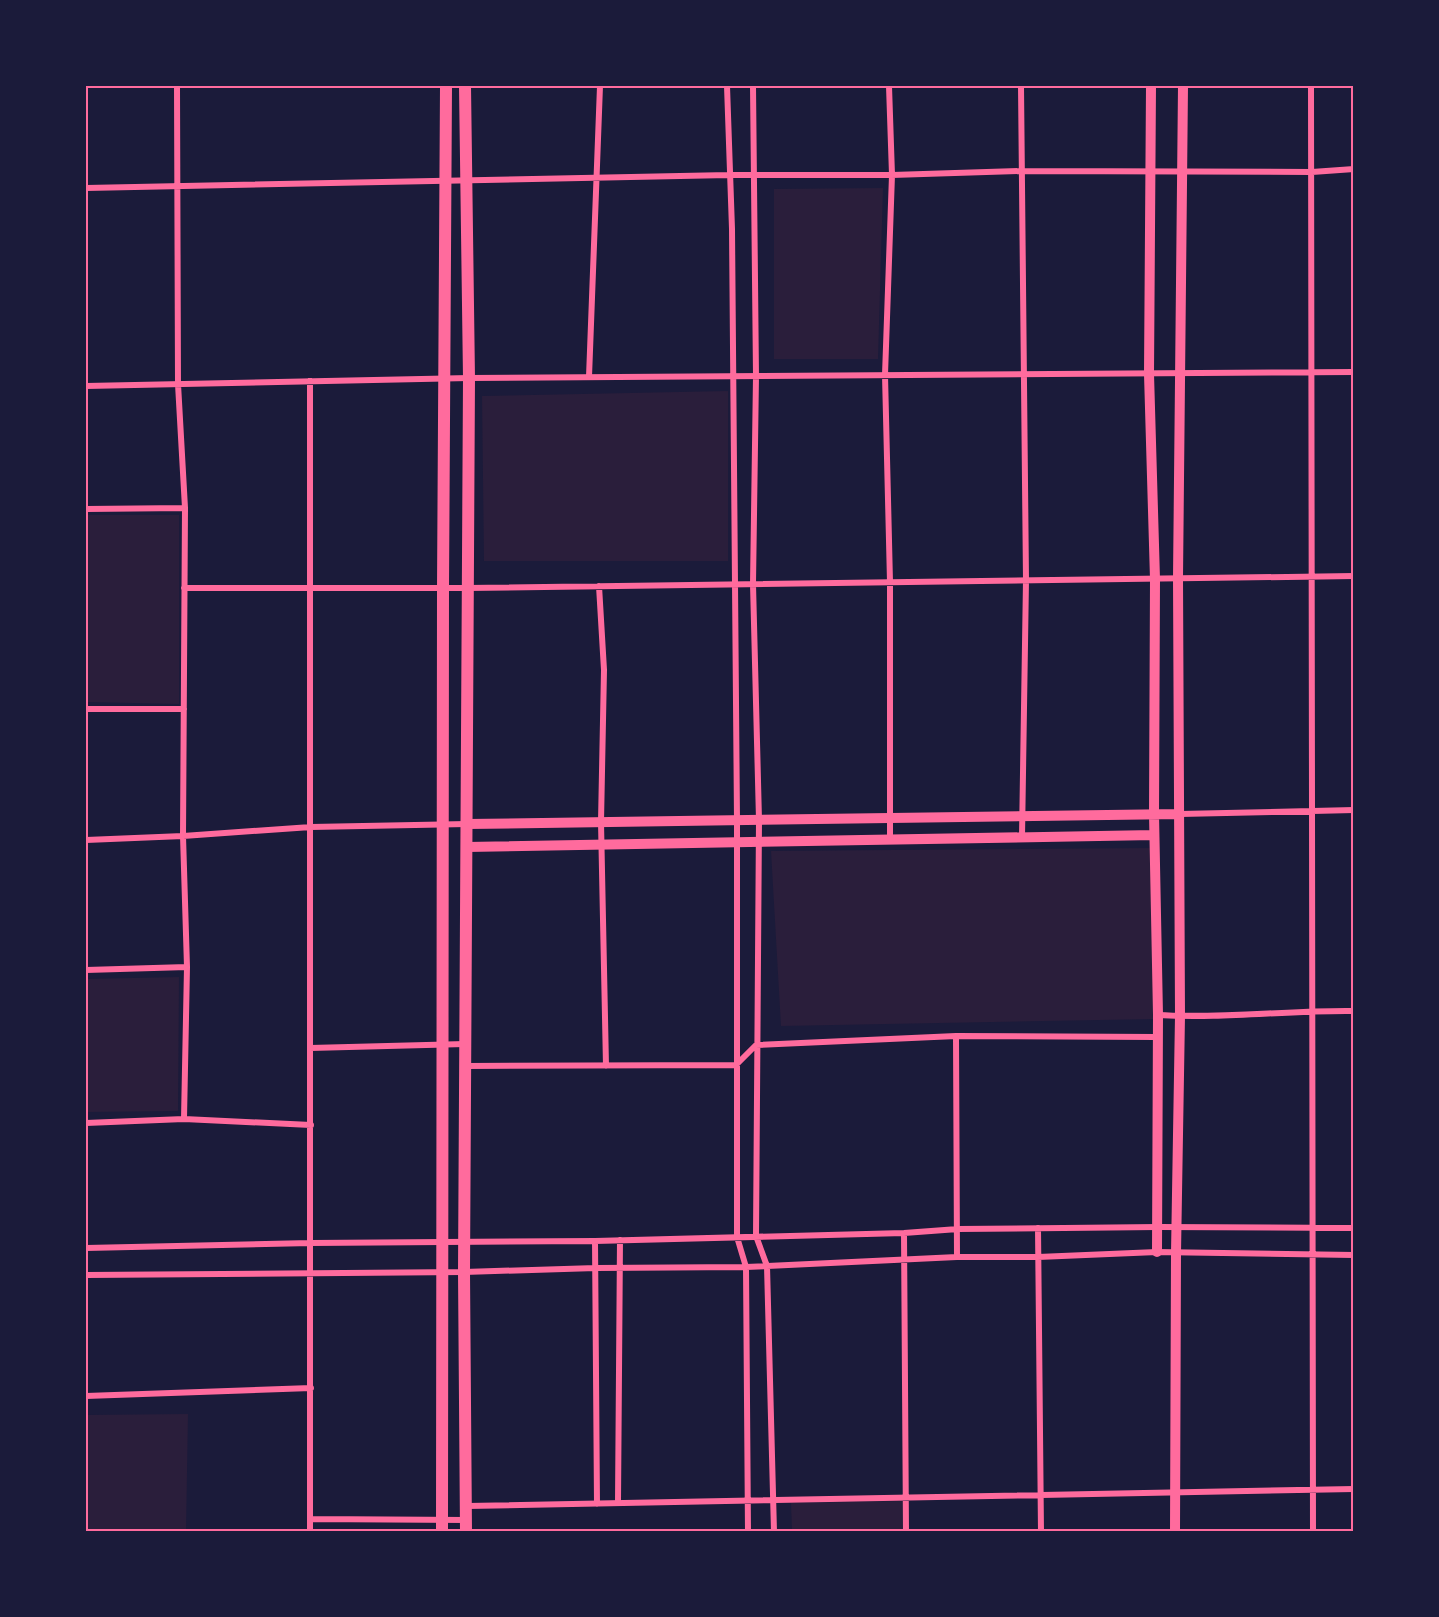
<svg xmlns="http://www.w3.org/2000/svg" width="1439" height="1617" font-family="Lato,sans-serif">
	<rect width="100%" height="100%" fill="#1b1b3a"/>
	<path fill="#2a1e3b" d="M883,188L878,359H774V189Z
		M728,391V561H484L482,396Z
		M86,515H179V704L86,702Z
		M1152,848L1156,1019L781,1026L771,851Z
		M179,977L178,1111L86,1112V979Z
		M188,1414L186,1531H86V1415Z
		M906,1501V1531H792L791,1503Z"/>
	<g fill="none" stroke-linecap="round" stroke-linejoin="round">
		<path stroke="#ff6b9d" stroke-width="6" d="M177,86L178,384L185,508L183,836L187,967L184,1119
			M727,86L732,229L737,820V1237L746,1267L748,1532
			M753,86L756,376L753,584L759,820L756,1236L767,1266L774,1532
			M889,86L892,175L885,375L890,582V840
			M1021,86L1026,580L1022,837
			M1311,86L1313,1532
			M86,188L729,175H892L1021,171L1312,172L1354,169
			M589,377L600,86
			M310,381V1532
			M86,386L469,378L1354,372
			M86,509L185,508
			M599,586L604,670L601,822L606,1066
			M184,588H467L1354,576
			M86,709H184
			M1180,814L1354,810
			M86,840L183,836L311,827L467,824
			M86,970L187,967
			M1158,1015C1223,1019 1288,1010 1354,1011
			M956,1036L957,1257
			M310,1048L465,1044
			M466,1066L736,1065L756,1045L956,1036L1156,1037
			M86,1123L184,1119L311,1125
			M1038,1228L1041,1532
			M904,1233L906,1532
			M595,1241L597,1504
			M86,1248L311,1243L595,1241L904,1233L958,1229L1158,1227L1354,1228
			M86,1275L464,1272L596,1268L746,1267L957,1257H1038L1157,1252L1354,1255
			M86,1396L311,1388
			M618,1503L620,1240
			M467,1506L1354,1489
			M310,1519L466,1520"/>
		<path stroke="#ff6b9d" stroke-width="10" d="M1151,86L1149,374L1155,579L1154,814L1158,1015L1157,1252
			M467,824L1180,814
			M467,847L1154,835
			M1175,1532L1176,1253L1180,1016L1178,578L1183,86"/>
		<path stroke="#ff6b9d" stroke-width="12" d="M465,86L469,378L464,1272L466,1532
			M442,1532L443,588L446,86"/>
	</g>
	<rect width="1439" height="1617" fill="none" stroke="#1b1b3a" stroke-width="174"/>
	<rect x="87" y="87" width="1265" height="1443" fill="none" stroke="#ff6b9d" stroke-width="2"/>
</svg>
